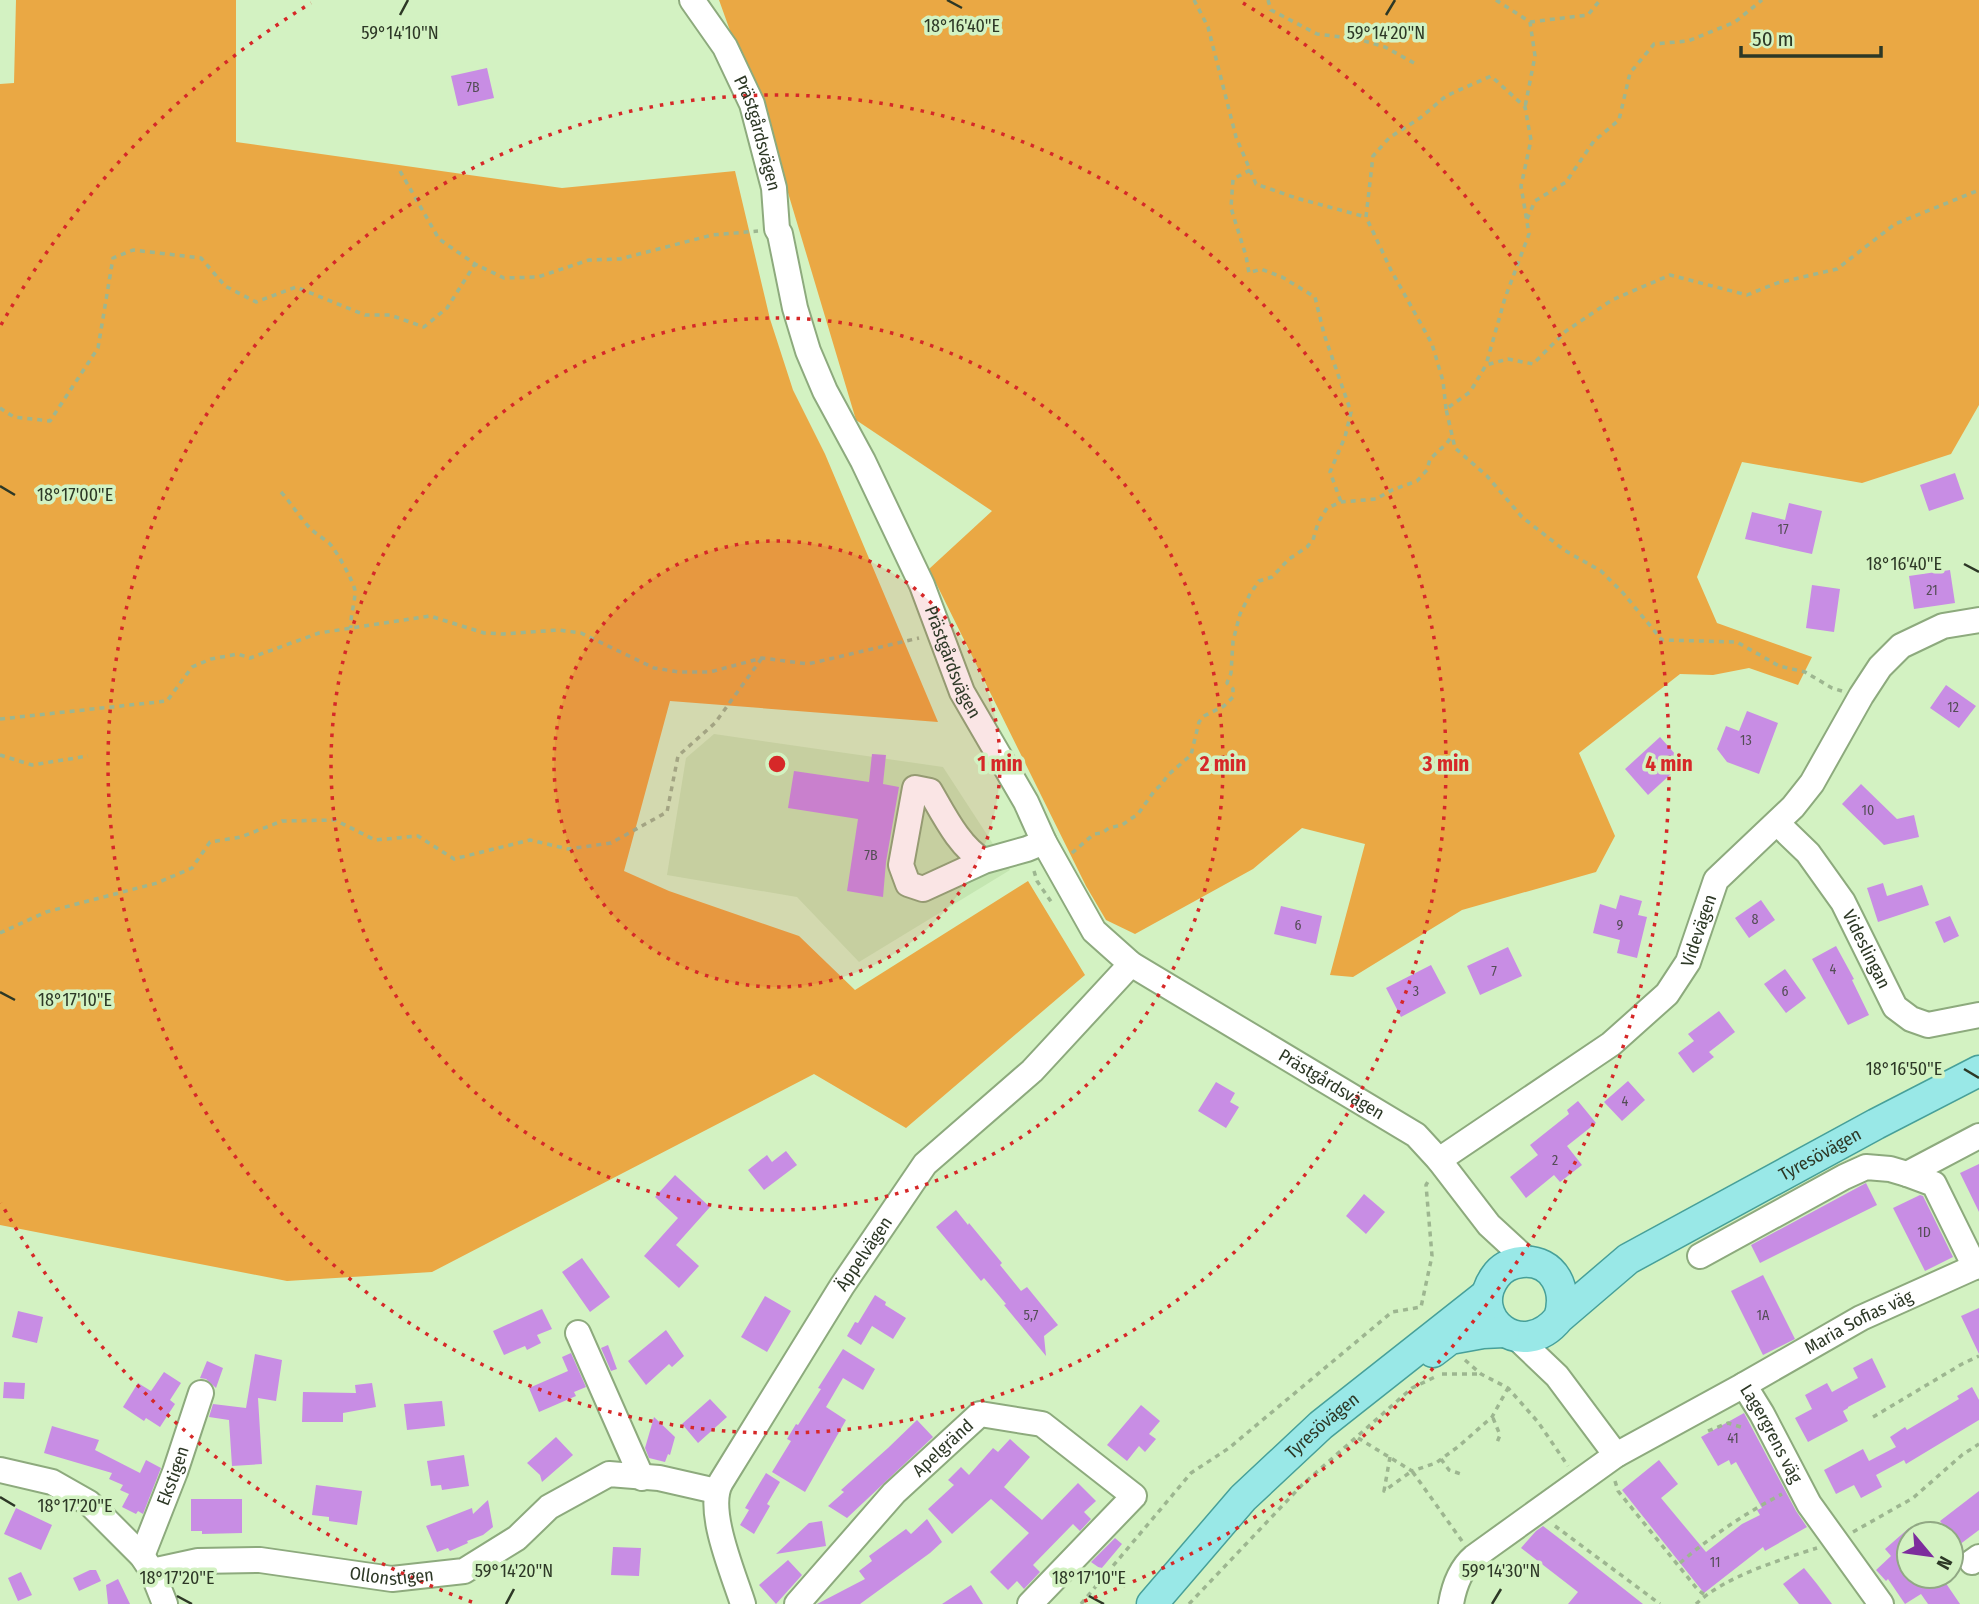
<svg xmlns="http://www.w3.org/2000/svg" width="1979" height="1604" font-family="'Fira Sans Condensed',sans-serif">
	<rect width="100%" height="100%" fill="#d3f2c2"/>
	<path fill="#c4e6b1" d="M714,734L943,767L1010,870L859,962L797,897L667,875L686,758Z"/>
	<path fill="#eaa844" d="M16,0H236V142L562,188L735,171L770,319L793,390L825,454L938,722L670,701L624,871L669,891L799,936L855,990L1028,881L1085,975L906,1128L814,1074L432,1272L287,1281L0,1225V84L14,83Z
		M719,0H1979V405L1951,454L1862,483L1742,462L1697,577L1717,623L1812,657L1798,685L1749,668L1713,675L1680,674L1579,753L1615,836L1596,872L1462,910L1353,977L1330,975L1365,844L1302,828L1253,869L1135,934L1106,920L1086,886L929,569L992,511L856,420L786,186Z"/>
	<path fill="#c88de4" d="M487,68L494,98L458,106L451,76Z
		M1955,473L1964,499L1929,511L1920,485Z
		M1789,503L1822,511L1812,554L1745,539L1752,512L1785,520Z
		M1950,570L1955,603L1914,609L1909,576Z
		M1812,585L1840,589L1834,632L1806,628Z
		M1946,685L1976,706L1959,728L1930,708Z
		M1747,711L1778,723L1759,774L1727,762L1717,749L1726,726L1739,731Z
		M1660,737L1683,763L1648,795L1625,769Z
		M872,754L886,755L883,784L899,787L886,862L883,897L847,891L858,819L788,808L794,771L869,782Z
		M1861,784L1897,819L1914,815L1919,837L1884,845L1842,804Z
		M1883,883L1887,896L1922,885L1929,905L1878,922L1867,888Z
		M1620,895L1642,901L1638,915L1647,917L1637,958L1617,953L1620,940L1593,933L1600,904L1616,909Z
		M1761,900L1775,920L1749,938L1735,918Z
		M1281,906L1322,916L1316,944L1274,934Z
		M1950,916L1959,936L1944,943L1935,922Z
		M1836,946L1854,979L1852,980L1869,1015L1848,1025L1812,959Z
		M1508,947L1522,976L1480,995L1467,966Z
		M1431,965L1446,993L1401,1017L1386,988Z
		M1785,969L1806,998L1786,1013L1764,984Z
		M1719,1011L1735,1032L1709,1052L1714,1057L1693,1073L1678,1053L1694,1041L1688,1034Z
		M1628,1081L1645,1100L1622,1121L1604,1102Z
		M1216,1082L1235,1093L1230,1102L1239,1107L1226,1128L1198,1111Z
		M1578,1101L1596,1123L1567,1146L1582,1165L1560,1182L1554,1175L1526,1198L1510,1177L1538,1155L1530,1145L1569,1114L1567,1110Z
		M786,1151L797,1165L764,1190L748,1170L767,1155L772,1162Z
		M1979,1164V1212L1960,1173Z
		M675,1175L710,1207L676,1245L699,1266L679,1288L644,1256L678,1218L655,1197Z
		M1866,1183L1877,1205L1760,1263L1751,1245Z
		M1364,1194L1385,1212L1366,1234L1346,1216Z
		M1920,1195L1923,1196L1953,1257L1925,1271L1893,1208Z
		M956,1210L968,1225L969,1223L1002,1263L1000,1265L1021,1291L1027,1287L1058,1325L1044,1336L1046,1356L1004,1305L1006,1304L984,1278L981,1281L936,1227Z
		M582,1258L610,1297L590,1312L562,1272Z
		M1763,1275L1795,1339L1763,1355L1731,1291Z
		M875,1295L886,1302L885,1305L906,1318L893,1339L872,1326L861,1345L847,1336L855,1322L858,1323Z
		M765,1296L791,1311L767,1352L741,1337Z
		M1979,1308V1354L1961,1316Z
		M542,1309L552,1329L537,1335L541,1343L527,1350L525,1346L504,1355L493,1331Z
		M18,1311L43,1317L37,1343L12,1337Z
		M666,1330L684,1356L672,1367L669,1364L646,1385L628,1361Z
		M608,1345L617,1369L611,1371L601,1348Z
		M843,1349L875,1369L863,1390L843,1378L826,1407L846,1420L805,1492L772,1472L791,1441L787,1439L796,1424L798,1425L821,1389L818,1388Z
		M571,1353L586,1387L574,1392L576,1396L539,1412L529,1388L568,1371L562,1357Z
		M255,1354L282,1360L276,1401L258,1398L262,1464L232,1466L229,1420L209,1417L213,1404L246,1408Z
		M1872,1358L1886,1387L1848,1407V1408L1843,1411L1848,1421L1808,1442L1795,1418L1812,1409L1805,1395L1827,1383L1832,1392L1858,1378L1853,1368Z
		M207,1361L223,1368L216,1388L206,1379L200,1378Z
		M164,1372L181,1383L170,1400L175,1404L160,1427L146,1418L144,1421L123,1407L138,1383L151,1391Z
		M4,1382L25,1383L24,1399L3,1398Z
		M372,1383L376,1407L343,1413V1422H302L303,1392L356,1393L355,1385Z
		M1972,1387L1979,1400V1420L1906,1464L1904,1460L1876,1475L1882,1487L1861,1498L1854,1485L1836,1494L1824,1470L1863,1449L1869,1461L1896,1447L1890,1437L1905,1427L1907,1430L1959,1399L1957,1396Z
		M710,1399L727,1417L698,1443L682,1424Z
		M442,1401L445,1426L407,1430L404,1404Z
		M1141,1405L1160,1421L1149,1434L1156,1439L1145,1452L1139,1446L1127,1461L1107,1445Z
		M1744,1413L1796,1511L1807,1527L1765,1551L1763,1547L1704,1593L1622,1490L1659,1460L1678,1484L1661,1498L1706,1552L1742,1524L1760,1515L1757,1510L1762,1508L1736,1462L1731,1465L1729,1460L1718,1466L1701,1437Z
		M654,1417L675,1437L670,1455L668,1454L665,1462L649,1458L645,1448Z
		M917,1420L933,1437L847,1518L828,1506L844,1492L841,1490L888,1448Z
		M52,1426L99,1440L95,1450L140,1473L146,1460L161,1468L143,1514L138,1511L136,1514L122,1507L129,1494L120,1490L123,1485L109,1479L112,1473L44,1453Z
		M556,1437L573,1455L542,1482L540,1475L527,1463Z
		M1010,1439L1030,1457L1004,1487L1042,1520L1078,1483L1096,1501L1084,1512L1091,1519L1080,1531L1073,1524L1033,1565L1040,1572L1024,1589L1017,1581L1008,1590L990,1572L1029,1533L991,1499L952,1534L928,1509L954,1485L948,1480L961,1467L969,1475L993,1448L998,1452Z
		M464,1455L469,1486L442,1490L441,1485L431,1486L427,1461Z
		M766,1473L780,1482L767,1504L770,1506L754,1534L740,1525L749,1510L745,1508Z
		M316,1485L362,1491L357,1525L329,1521V1517L312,1515Z
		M1979,1491V1530L1959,1545L1940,1521Z
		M191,1499H242V1533L202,1534V1531H191Z
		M488,1500L493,1527L483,1535L467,1541L468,1543L450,1551L448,1548L437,1552L426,1526L472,1508L473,1514Z
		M16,1508L52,1525L41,1550L4,1534Z
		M927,1519L942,1542L930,1553L860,1604H817L865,1579L859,1571L872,1561L869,1556L906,1529L911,1534Z
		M822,1521L826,1546L776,1554L809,1523Z
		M1543,1526L1577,1552L1643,1604H1568L1578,1592L1521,1548L1536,1531Z
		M1909,1528V1576H1941L1960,1604H1928L1921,1594L1905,1604L1888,1579L1886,1581L1876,1570L1891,1556L1885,1549Z
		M1115,1538L1122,1544L1101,1569L1091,1562Z
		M613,1547L641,1548L639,1576L611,1575Z
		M788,1560L802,1575L776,1604L759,1585Z
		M1804,1568L1817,1584L1832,1604H1799L1783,1584Z
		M90,1570H96L101,1581L79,1591L73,1578Z
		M21,1572L32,1595L18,1601L8,1578Z
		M118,1579L130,1604H108L106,1585Z
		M971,1585L983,1604H942Z"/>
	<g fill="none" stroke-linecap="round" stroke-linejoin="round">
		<defs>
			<g id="minor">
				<path id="s1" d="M692,0L725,47L752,104L774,188L777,229L780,234L795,308L808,351L825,391L863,461L922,585L962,692L1026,802L1044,842L1094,931L1131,964L1416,1135L1439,1160L1489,1225L1528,1261"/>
				<path id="s2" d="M1777,823L1808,853L1843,902L1895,1007L1911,1019L1928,1025L1979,1015"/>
				<path d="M984,861C960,848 944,815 930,791L915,788L901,865L908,884L923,889L984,861L1027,849L1044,842"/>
				<path id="s3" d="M1439,1160L1611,1044L1667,994L1688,962L1716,880L1793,807L1812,783L1861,696L1880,667L1901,646L1943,626L1979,620"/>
				<path d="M1907,1174L1934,1184L1975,1267"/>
				<path d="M1700,1256L1844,1177L1866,1167L1890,1169L1907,1174L1979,1136"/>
				<path d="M578,1333L642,1478"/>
				<path d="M1515,1336L1557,1376L1616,1455"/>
				<path id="s4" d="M1744,1385L1861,1318L1979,1265"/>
				<path d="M0,1470L52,1482L89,1503L142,1556L152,1571L165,1604"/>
				<path id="s5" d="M142,1556L175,1472L201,1393"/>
				<path d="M1972,1562L1979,1557"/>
				<path id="s6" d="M152,1571L198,1561L260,1560L392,1579L464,1571L517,1538L549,1507L609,1474L659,1478L716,1491"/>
				<path id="s7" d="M743,1604C734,1575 705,1509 721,1482L842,1286L925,1164L1032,1071L1131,964"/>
				<path id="s8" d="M797,1604L894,1493L980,1414L1042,1424L1134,1496L1030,1604"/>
				<path id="s9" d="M1451,1604C1454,1586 1460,1569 1474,1557L1616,1455L1744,1385L1762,1414L1809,1504L1881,1604"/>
			</g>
			<g id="major">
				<path id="s10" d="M1559,1318C1568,1291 1555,1259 1522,1262C1511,1263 1501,1268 1495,1277C1466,1317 1522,1364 1559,1318L1628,1259L1876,1124L1979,1071"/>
				<path d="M1433,1352L1450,1339L1483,1333L1504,1332"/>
				<path id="s11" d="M1152,1604L1243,1498L1321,1425L1487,1294"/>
			</g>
		</defs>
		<use href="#minor" stroke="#8daa7d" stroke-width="28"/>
		<use href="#major" stroke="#47a099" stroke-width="33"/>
		<path stroke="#9db690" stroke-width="3.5" stroke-dasharray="5 5" stroke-linecap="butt" d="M1194,0L1208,27L1236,137L1256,184L1296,198L1366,217
			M1268,0L1271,10L1317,34L1358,39L1385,47L1414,63
			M1496,0L1530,22L1535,56L1525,107
			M1530,22L1588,15L1600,0
			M1250,170L1233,179L1231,208L1246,256L1249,273L1261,269L1282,277L1315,297L1324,334L1351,412L1345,437L1330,472L1341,502
			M400,171L439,239L475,264L504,278L538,277L589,260L620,259L712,235L758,231
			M1527,219L1535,201L1566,182L1594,141L1619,120L1630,73L1654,44L1688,41L1735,22L1762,0
			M0,408L14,417L50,421L98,348L113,258L133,250L201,258L225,286L256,302L296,287L365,315H390L424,327L447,308L475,264
			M1446,409L1443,381L1432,344L1391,270L1366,217L1373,156L1389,138L1420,118L1446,96L1491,76L1525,107L1531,140L1521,186L1529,234L1505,298L1486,365
			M281,492C291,503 298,515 308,526C314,533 322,537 329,543C335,548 355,584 355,591C355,604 350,615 351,628
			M1842,691L1832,688L1805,672L1779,666L1737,642L1662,640L1623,593L1601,571L1564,550L1522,517L1487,476L1455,448L1446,409L1470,392L1486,365L1508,359L1533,364L1566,331L1612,300L1670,275L1747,295L1777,283L1837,269L1895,224L1979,190
			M0,719L167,701L192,667L211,659L238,654L250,658L319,633L430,616L484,633L503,634L558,630L581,633L654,668L679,672H710L762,658L808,664L919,638
			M0,755L32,765L88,756
			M1072,853L1094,834L1102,833L1109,828L1122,825L1138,814L1155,790L1161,785L1168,775L1191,755L1199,722L1204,716L1224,706L1233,697V689L1227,683L1231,673L1233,641L1240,614L1250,594L1259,581L1272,577L1289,559L1307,547L1313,540L1318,523L1327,508L1341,502L1376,499L1392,490L1417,481L1427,470L1430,459L1447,443L1451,437
			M1034,871L1037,881L1052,903
			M0,933L46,912L157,883L192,868L210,842L241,837L282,821L335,820L375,840L418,836L454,859L530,840L568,849L611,843L667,812L678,756L715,723L762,658
			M1465,1360L1481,1374L1508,1388L1538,1422L1568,1466
			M1442,1374H1480
			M1873,1417L1962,1364L1979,1356
			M1493,1418L1500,1435L1496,1445
			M1708,1431L1728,1423L1744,1428
			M1358,1438L1412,1471L1436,1463L1459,1446L1492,1417L1508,1388
			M1390,1457L1384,1491L1412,1471L1462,1541
			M1441,1459L1449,1470L1464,1475
			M1615,1481L1618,1491L1698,1590L1705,1595
			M1555,1526L1660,1604
			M1853,1532L1913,1498L1962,1455L1979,1444
			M1680,1563C1711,1536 1746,1513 1782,1494
			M1081,1604L1191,1473L1229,1448L1392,1312L1421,1307L1432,1256L1426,1185L1429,1180
			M1189,1604L1302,1485L1412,1388L1435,1377
			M1696,1604C1724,1577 1779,1560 1817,1548"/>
		<use href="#minor" stroke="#fff" stroke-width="24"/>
		<use href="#major" stroke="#99e8e7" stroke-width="30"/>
	</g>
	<path fill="none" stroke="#2d3826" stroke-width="2.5" d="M947,0L962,8M400,15L408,0M1386,15L1395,0M0,486L15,495M1964,564L1979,572M0,992L15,1000M1964,1069L1979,1078M0,1497L15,1506M177,1596L192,1604M1089,1596L1104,1604M506,1604L514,1589M1492,1604L1501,1589"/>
	<circle cx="777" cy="764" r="223" fill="#d62828" fill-opacity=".12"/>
	<g fill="none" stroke="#d62828" stroke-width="3.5" stroke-dasharray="3.5 7">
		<circle cx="777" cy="764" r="223"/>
		<circle cx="777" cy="764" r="446"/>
		<circle cx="777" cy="764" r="669"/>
		<path d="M472 1602A892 892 0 0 1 1 1203M1 325A892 892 0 0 1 311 3M1243 3A892 892 0 0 1 1082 1602"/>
	</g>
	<g text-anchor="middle" stroke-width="7" stroke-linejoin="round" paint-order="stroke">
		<g font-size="14" fill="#544d56">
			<text x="473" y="92">7B</text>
			<text x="1783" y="534">17</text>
			<text x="1932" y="595">21</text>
			<text x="1953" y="712">12</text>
			<text x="1746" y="745">13</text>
			<text x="1868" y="815">10</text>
			<text x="871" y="860">7B</text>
			<text x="1755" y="924">8</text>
			<text x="1298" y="930">6</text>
			<text x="1620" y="930">9</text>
			<text x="1833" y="974">4</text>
			<text x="1494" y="976">7</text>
			<text x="1416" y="996">3</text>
			<text x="1785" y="996">6</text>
			<text x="1625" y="1106">4</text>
			<text x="1555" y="1165">2</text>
			<text x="1924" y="1237">1D</text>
			<text x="1031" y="1320">5,7</text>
			<text x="1763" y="1320">1A</text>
			<text x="1733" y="1443">41</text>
			<text x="1715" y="1567">11</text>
		</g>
		<g font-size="18" fill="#2d3826" stroke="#d3f2c2">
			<text dy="6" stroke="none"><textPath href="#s1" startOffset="150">Prästgårdsvägen</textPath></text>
			<text dy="6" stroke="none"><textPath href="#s1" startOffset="718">Prästgårdsvägen</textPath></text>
			<text dy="6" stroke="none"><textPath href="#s3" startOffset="354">Videvägen</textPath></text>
			<text dy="6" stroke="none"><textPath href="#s2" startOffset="156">Videslingan</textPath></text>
			<text dy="6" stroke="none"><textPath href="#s1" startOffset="1306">Prästgårdsvägen</textPath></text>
			<text dy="6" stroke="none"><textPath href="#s10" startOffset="546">Tyresövägen</textPath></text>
			<text dy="6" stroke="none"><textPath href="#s7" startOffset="396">Äppelvägen</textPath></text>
			<text dy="6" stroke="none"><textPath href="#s4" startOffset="131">Maria Sofias väg</textPath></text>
			<text dy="6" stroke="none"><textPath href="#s11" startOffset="247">Tyresövägen</textPath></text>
			<text dy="6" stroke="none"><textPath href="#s9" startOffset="430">Lagergrens väg</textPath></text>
			<text dy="6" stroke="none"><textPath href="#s8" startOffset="214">Apelgränd</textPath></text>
			<text dy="6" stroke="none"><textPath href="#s5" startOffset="86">Ekstigen</textPath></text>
			<text dy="6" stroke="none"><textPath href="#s6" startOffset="242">Ollonstigen</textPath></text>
		</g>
	</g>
	<g font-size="18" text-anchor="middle" fill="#2d3826" stroke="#d3f2c2" stroke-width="7" stroke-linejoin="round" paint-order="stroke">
		<text x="962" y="32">18°16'40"E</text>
		<text x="400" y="39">59°14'10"N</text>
		<text x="1386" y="39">59°14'20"N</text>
		<text x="75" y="501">18°17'00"E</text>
		<text x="1904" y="570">18°16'40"E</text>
		<text x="75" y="1006">18°17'10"E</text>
		<text x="1904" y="1075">18°16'50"E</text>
		<text x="75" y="1512">18°17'20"E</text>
		<text x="514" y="1577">59°14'20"N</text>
		<text x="1501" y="1577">59°14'30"N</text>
		<text x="177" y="1584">18°17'20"E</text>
		<text x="1089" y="1584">18°17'10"E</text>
	</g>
	<circle cx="777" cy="764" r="10" fill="#d62828" stroke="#d3f2c2" stroke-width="3.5"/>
	<g font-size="21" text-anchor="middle" font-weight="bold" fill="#d62828" stroke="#d3f2c2" stroke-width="7" stroke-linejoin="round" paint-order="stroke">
		<text x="1000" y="771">1 min</text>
		<text x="1223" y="771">2 min</text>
		<text x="1446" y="771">3 min</text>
		<text x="1669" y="771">4 min</text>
	</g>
	<g transform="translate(1930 1555) rotate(119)"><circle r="33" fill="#d3f2c2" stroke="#91a884" stroke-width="2"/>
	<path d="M0-5L12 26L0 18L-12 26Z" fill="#7d2d9d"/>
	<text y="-10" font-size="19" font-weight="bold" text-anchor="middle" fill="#2d3826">N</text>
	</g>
	<path d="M1741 46v10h140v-10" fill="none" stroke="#2d3826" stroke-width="3.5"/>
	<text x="1752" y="46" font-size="21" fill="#2d3826" stroke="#d3f2c2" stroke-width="5" paint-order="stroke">50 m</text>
</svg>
